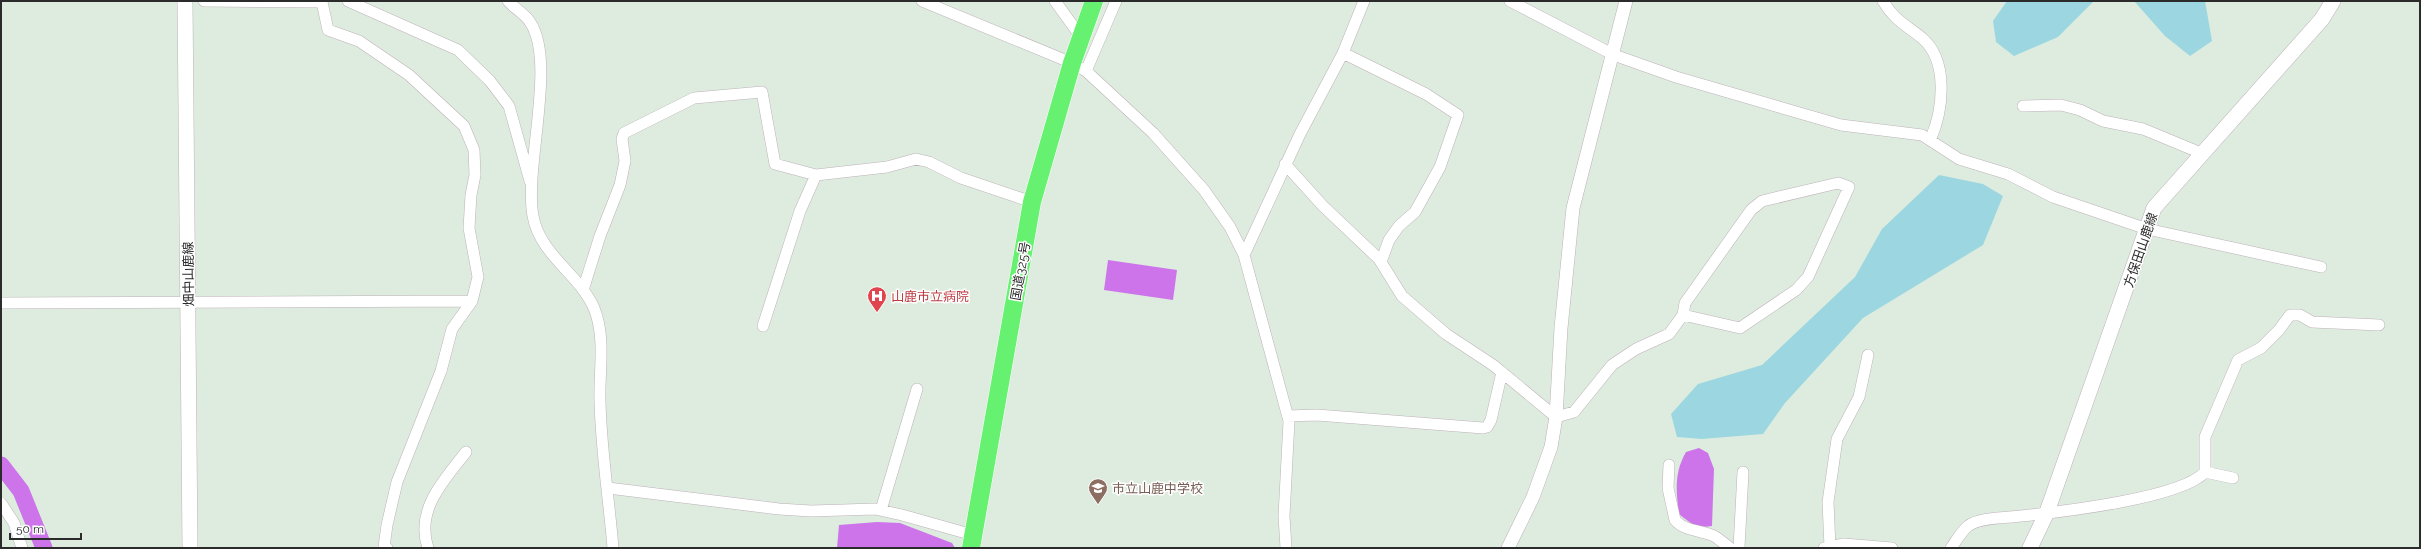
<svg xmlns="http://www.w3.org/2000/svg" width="2421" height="549" font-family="Raleway,'Noto Sans JP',sans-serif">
	<rect width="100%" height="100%" fill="#ddecde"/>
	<path fill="#9cd7e1" d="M2007,1H2094L2058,37L2014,56L1996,42L1993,21Z
		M2134,1H2205L2212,41L2190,56L2165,36Z
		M1939,175L1983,184L2003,196L1983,245L1863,318L1785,403L1763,434L1702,439L1677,437L1671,414L1698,384L1762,365L1855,277L1882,229Z"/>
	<path fill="#cd74ea" d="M1108,260L1177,270L1173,300L1104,290Z
		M1699,448L1708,453L1714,469L1712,526C1697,529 1690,523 1679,514C1676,491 1674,473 1686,452Z
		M877,522L900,523L952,543L955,548H837L839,525Z"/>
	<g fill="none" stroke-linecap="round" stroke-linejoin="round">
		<path stroke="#cd74ea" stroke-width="17" d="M1,465L21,491L44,548"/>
		<defs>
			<path id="minor" d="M204,1L322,2L328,30L359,41L409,75L464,126L474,150L475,175L471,195L469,228L478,277L472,301L452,329L441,371L397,482L387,525L384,547L387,548
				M348,1L458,50L490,81L509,106L530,181
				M508,1C514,8 525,14 530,22C557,62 524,167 533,216C540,255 579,274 594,308C606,338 599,370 600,401C601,450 609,499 613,548
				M922,1L1072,63L1086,71L1153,133L1204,190L1230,227L1244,255L1289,421L1284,516L1286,548
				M1055,1L1081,37
				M1510,1L1614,55L1676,77L1841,125L1922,135L1959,159L2008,174L2053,197L2147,229L2321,267
				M1883,1C1894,20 1906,25 1922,38C1949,61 1943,110 1931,138
				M1343,53L1426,94L1458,115L1440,167L1415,212L1399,226L1389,240L1381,262
				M1086,71L1116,1
				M2023,106L2061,105L2080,110L2103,121L2143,129L2201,153
				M1285,164L1323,206L1379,259L1402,296L1446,334L1493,365L1556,417L1574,412L1612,365L1636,349L1669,334L1683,315L1740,328L1796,290L1808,277L1849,187L1838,183L1762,201L1751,210L1685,303L1683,315
				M1244,255L1300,134L1343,53L1364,1
				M583,290L600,236L620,185L625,161L622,139L624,133L694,98L762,92L775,164L816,175
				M1,303L472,301
				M763,326L800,211L816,175L887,167L916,159L929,162L961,178L1032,202
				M1288,416L1317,415L1483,428L1487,427L1491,420L1502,372
				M1669,465L1668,488L1675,520C1684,531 1701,530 1714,536C1719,539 1725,544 1730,548
				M2205,472L2233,478
				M608,488L779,509L811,511L875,509L902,515L973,535
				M1,503L14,523L22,548
				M881,510L917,389
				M1830,547L1828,502L1837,439L1859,397L1868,355
				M428,548C415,510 444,480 466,452
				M1739,548L1743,472
				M1824,548L1844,544L1892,548
				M1951,548C1956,541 1961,532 1968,526C1979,517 2007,518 2021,516C2060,512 2182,498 2205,472V437L2238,360L2261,348L2279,330L2290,315H2300L2312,322L2379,325"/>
			<path id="tertiary" d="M1508,548L1533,497L1551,447L1556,417L1561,328L1573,208L1626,1"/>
			<path id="secondary" d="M185,1L190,548
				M2030,548L2047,512L2154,208L2322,19L2333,1"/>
			<path id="trunk" d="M971,548L1032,202L1072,63L1094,1"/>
		</defs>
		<use href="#minor" stroke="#beb1ba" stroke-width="12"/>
		<use href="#tertiary" stroke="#beb1ba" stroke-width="14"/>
		<use href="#secondary" stroke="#beb1ba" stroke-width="16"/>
		<use href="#trunk" stroke="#fff" stroke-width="19"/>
		<use href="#minor" stroke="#fff" stroke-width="11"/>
		<use href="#tertiary" stroke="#fff" stroke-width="13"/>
		<use href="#secondary" stroke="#fff" stroke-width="15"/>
		<use href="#trunk" stroke="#66f270" stroke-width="18"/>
	</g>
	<defs>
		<symbol id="hospital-pin" viewBox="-11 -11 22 30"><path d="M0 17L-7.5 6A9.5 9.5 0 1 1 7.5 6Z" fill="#e0444e" stroke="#fff"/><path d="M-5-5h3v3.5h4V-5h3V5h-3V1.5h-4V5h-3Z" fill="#fff"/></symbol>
		<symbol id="school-pin" viewBox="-11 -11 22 30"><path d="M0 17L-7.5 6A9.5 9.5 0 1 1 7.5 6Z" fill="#8d6e63" stroke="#fff"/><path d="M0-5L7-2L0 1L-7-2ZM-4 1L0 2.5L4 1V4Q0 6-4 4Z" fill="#fff"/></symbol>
	</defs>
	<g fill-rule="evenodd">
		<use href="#hospital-pin" x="866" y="285" width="22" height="30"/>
		<use href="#school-pin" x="1087" y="477" width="22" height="30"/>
	</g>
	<g text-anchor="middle" stroke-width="3" stroke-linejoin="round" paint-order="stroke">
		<g font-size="13" fill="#2b2b2b" stroke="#fff">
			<text transform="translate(2140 250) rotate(-71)" y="5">方保田山鹿線</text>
			<text transform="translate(1020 271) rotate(-80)" y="5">国道325号</text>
			<text transform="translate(188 274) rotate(-91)" y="5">畑中山鹿線</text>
		</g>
		<g font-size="13" fill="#be3a42" stroke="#fff" text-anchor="start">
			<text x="891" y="301">山鹿市立病院</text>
		</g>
		<g font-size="13" fill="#785e54" stroke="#fff" text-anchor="start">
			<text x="1112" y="493">市立山鹿中学校</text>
		</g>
	</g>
	<rect width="2421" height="549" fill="none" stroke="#2b2b2b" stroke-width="4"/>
	<path d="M10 533v6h71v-6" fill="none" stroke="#2b2b2b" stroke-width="2"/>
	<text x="16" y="533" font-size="12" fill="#2b2b2b" stroke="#ffffff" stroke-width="3" paint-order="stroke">50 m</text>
</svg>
